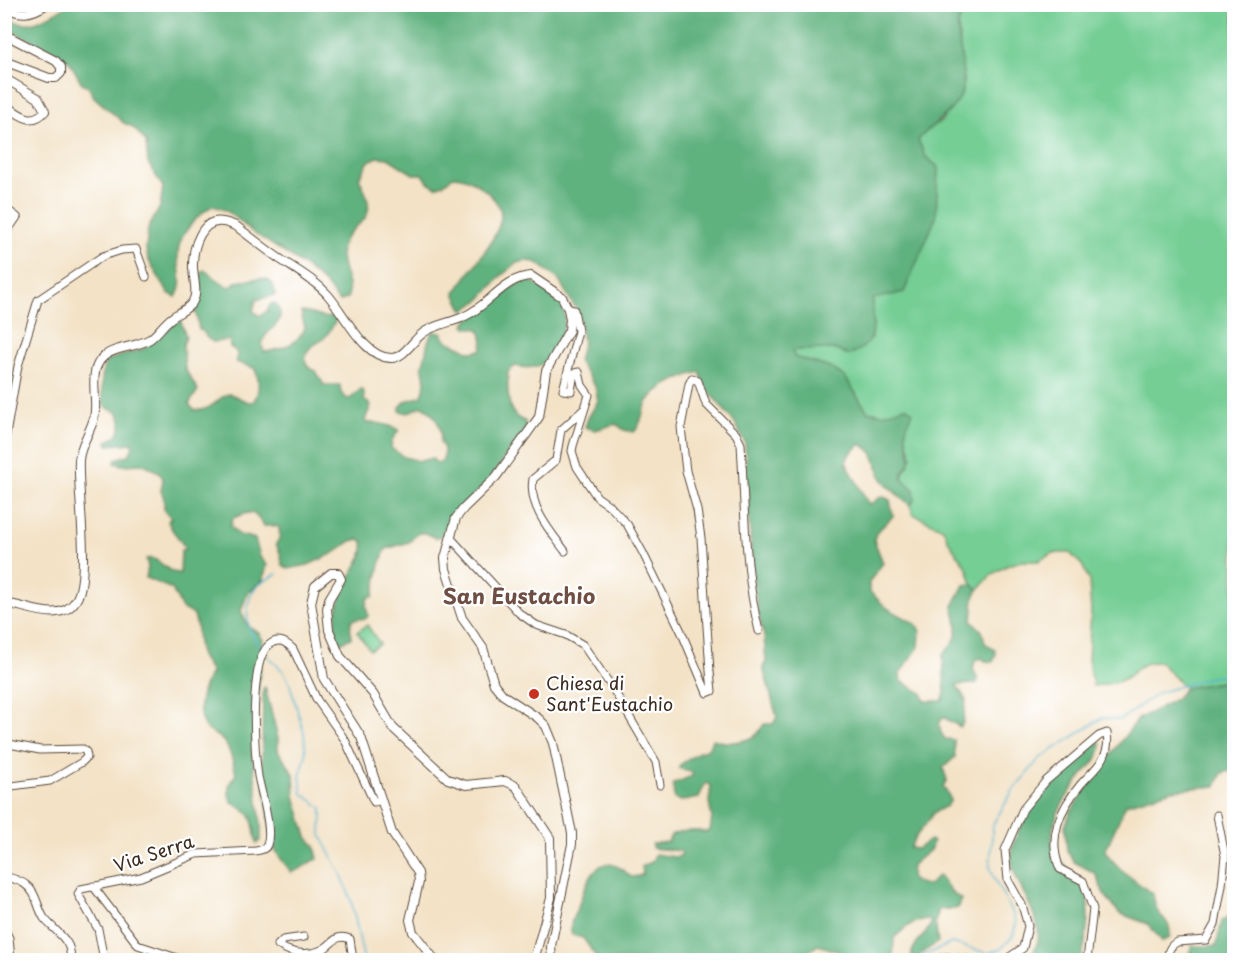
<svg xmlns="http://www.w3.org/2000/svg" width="1239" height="965" font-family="'Playpen Sans',sans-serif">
	<rect width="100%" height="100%" fill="#fff"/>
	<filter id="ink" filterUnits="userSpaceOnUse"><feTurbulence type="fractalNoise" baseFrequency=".0167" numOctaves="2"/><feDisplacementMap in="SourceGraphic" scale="12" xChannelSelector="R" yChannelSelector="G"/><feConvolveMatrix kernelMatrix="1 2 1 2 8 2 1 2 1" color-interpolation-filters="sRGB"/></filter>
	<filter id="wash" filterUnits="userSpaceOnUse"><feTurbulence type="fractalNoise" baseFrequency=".008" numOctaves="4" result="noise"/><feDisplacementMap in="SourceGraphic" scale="24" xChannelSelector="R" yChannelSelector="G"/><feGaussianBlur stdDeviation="1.35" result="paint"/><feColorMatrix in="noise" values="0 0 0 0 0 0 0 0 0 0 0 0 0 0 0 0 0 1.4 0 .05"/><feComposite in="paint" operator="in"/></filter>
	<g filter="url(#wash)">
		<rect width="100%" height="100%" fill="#f3e2c6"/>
		<path fill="#74ce94" stroke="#587c59" stroke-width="1.5" d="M965,5H1234V680L1185,688L1160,662C1135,662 1140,671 1122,680C1114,684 1102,684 1093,686L1088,660L1091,612L1089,580L1082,565L1070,553H1053L1038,561H1021L1006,566L991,575L978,590L972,584L967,568L949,542L943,528L913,514L910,505L915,499L902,478L904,470L912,457L905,434L906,407L882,414L867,411L845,377L831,368L793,357V349H833L849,355L872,338L873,299L938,167L925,156L918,140L928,128L942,121L963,80L958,24Z
			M367,625L380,644L370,650L357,632Z"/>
		<path fill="#5fb17e" stroke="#4d6e4e" stroke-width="1.5" d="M69,4L965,5C963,12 958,20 958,27C958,45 968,81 960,97C950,116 931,124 918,140L925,156L938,167L936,217L904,292L873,299C872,329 880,342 849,355L833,349L793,350L794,357L831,368L845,377L867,411L882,414L906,407L913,412C909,419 905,426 906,435C907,449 917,460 904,470L902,478L914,490L915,499L910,505C901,497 887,487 881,477C874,463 879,454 861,444L849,455L846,462L869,505L882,496L890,500L893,516L876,533L874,540L883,563L869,582V591L887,608L916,624L920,631L919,647L900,673L901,681L922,693L925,701H942L945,694L943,654C961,637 959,629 953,606L964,585L972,584L978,590L974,597L972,621L982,631L985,643L995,650L996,654L993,662L985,661L982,658L975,660L973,669L978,680L976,684L956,685L966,700L963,723L960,727L943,717L939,724L941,733L945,739L954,740L955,757L943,768L947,780L943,786L951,800L947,806L933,813C927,826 914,834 910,848L917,849L930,840L933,842L930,850L912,865L911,877L913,881L928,886L939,875L951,892L961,899L959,907L955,909H939L935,922L938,942L915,958L911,956C915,937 928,937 931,922L929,919C913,920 905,928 894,938L893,960H843V955L840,952L818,945L802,956V960H595V955L583,938L572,935C568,924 575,914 579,904C588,876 601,846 631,877L639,876L643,874L642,866L652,862L655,854L675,857L682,855L681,851L652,848V844L668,842L671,835C683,830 694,830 706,832L710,830L712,818L709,802L711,786L708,783L704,785L699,798L682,801L674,799L673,784L692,776L693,773L679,768L680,765L699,752L707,750L713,739C725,744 743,743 755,736C758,733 762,728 764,724H773L777,717L763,667L766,662L764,636L758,612L752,569L745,443L735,423L705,387L700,372C681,377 653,387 645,407C641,417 642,424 634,432L624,430L616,424L595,430L585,427L588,418L598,401L595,386L578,361L583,342L578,312L558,279L536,262L526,261L517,263L501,276L481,299L464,311L455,293C466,275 503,234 501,214C500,204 493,197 486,191C475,183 467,176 453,176L445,183L436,187L428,182L423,174H413L388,158L378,157L369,161L359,178C387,231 345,216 341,252C340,268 351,281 348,298L339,302C318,270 285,254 254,233C239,222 231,209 212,206C197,215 177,236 178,255C178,271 185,282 176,297L168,293L148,259L146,249L148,229L160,207L163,187L148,163L146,142L133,127L124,123L94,97L89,88L81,82L69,61L5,27L4,14C24,35 50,16 69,4Z
			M204,270L228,287L233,286L235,282C251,281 274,269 275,295L256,300L253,311L260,316L267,311L271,304L275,303C294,328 254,328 264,352C280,350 298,344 305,328L301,312C312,312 323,321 333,316L337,318C333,326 329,334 323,339C319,343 313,344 310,348C302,357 304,368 316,371L324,385H340L341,393L346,398L350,399L361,389L364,392V400L371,405L365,420L367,423C377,422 390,425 399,430L392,440L391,448L404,457L420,461L432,458L435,462L439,463L443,460L444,449L440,442C443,427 435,413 422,406L408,413L400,411V407L406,401L422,396C426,387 425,375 422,366C428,355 424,343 433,332H441C447,344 449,341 459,346C470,351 468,354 481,350C484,344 483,334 478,329L467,327L465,324C469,316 477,315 485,310C500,298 510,284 530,280C540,287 555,293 561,303C571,321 558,352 543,363C536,369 523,368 515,366L508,372C508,388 505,417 525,421L526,429L490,479L452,519L445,534L436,538L426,533H418L409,542L386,549C377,566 378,579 373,597H368L366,605L368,616L365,619C346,616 351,625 351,638L340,643C329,628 339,599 346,584C352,570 366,558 363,541L359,539L351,541L334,553L308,565L288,569L282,564L281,555L276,544L280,537L279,528L276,526H264C251,508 252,511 233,518L231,526C240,539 242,534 255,539L260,557L267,565L263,580L247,594L241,611L248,626L259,633L263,640L252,753L261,824V839L257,844C254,835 255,824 250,816C242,802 227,810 229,786C229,782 234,778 236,774C233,763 231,751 225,743C219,735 213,735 207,729C193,716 202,686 211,673C209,666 204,663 201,656C195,643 200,627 193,614L182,609L172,589L146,578L148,567L146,559C159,555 166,574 180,573L181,550L185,549C181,538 171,532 168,521L171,518L164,509V498L161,491L163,479L159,472L144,464L122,465L115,463L116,459L129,455L133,447L132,443L108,445L107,441C120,437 125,425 118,413L104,406C101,393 100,371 107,360L143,349L180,319L186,337L183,345L185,369L198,390L189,404L194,410C214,412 220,394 229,394C238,395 243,403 253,402C260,393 260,378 254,368L236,362C237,353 239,352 230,347L229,340L213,342L207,338L203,331L199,330L195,308L200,293L201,273Z
			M1234,680V770L1222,773L1216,786L1172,790L1126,804L1105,851C1117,869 1136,882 1153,894C1154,899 1155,905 1157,910C1164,922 1171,920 1170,938L1162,941L1148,924L1119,913L1104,894L1095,873L1074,862L1067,851L1065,826L1070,813L1095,775L1138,719L1174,700L1185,688Z
			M265,687L278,738V751L294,774L295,796L302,820L307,837L315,846L318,859C307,862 302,871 291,872L276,852L272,841L262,764L263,689Z
			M1101,742C1102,757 1090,766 1081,777C1070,792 1056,810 1053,829C1048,858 1069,865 1082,884C1094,901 1086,941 1081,960H1026C1061,930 1011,889 1011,855C1011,851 1013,846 1014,842C1029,801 1065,772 1095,743Z
			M1234,913V960H1199L1189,953L1192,946H1216L1222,921Z"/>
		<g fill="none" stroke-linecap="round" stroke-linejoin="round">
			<path stroke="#50b2cf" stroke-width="1.5" d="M262,649C249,636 243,613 251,595C255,585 268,579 277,574
				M267,655L284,672L290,685L304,733L306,755L300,776L302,793L322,808L321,835L343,878L351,900L364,960
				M914,960L952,943L987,953L1001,949L1013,936L1016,923L1013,913L998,886L990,868L993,824L1012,792L1039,759L1102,718L1120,720L1158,693L1207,678L1234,673"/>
		</g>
	</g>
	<g filter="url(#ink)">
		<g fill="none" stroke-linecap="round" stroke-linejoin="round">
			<defs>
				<path id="minor" d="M4,202L5,208L17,217L4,236
					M568,309L574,310L578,331L563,390L571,391L574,373L579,372L582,385L589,395L573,446L572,451L577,467L597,497L610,506L627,524L643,553L681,631L707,693L712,691L710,671L701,538L697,510L686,471L681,427L689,384L692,378L698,381L706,404L736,434L741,444C745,507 744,570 759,631
					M4,446L18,366L38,300L103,256L122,250L136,249L146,277
					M450,537L519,613L536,625L566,635L583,645L613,689L656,762L660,785
					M565,551C550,531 528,506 533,479L556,460L561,430L584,409
					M4,743L40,750L83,749L86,752L87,757L82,762L50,781L4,787
					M4,876C12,878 20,880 26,885C37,893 37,907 44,918C54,931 74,941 70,960
					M93,886L138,945L183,960
					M4,928L9,938L11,960
					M304,937L283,940L278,945C290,954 312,957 325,948C335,941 336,934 350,939L353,960
					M104,960L98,929L78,894L81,889L141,877L196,854L255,851C260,850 265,850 267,845C273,829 261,793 258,776C254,751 249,661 269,645C278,637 286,642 293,649L317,700L345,740L374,802L382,800
					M933,960L947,957L973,960
					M1005,960L1023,948L1028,926L1022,905L1008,880L1005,850L1023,809L1046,781L1099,736L1107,733C1111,758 1096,767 1081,784C1060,809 1047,837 1060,869L1083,881L1093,909L1087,960
					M1167,960C1168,952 1169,946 1177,942L1206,940L1215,924L1222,885L1225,856L1217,815"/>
				<path id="tertiary" d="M4,5C19,17 32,14 47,4
					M4,34L56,61L61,67V73L56,78H49L4,61
					M4,78L38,98L45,111C31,127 19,114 4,104
					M4,603C26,605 61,625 76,600C91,577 77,492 79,460C80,445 90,433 94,418C98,402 91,384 96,368C104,345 132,350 150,339C157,334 162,326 169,320C175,314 185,311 191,304C200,294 192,276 193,264C193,248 201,218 223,222C227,222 232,225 236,226C249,236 263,247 277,257C294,269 314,279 328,295C344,313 364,358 391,358C404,358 413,340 423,333C435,324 452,323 465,316C488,306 505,277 531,276L562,297L568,309L570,319L569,330L546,371L539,417L496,477L464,508L456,518L445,558L446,569L462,618L483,648L494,684L503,695L538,718L546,726L553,743L572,833V844L551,946L552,960
					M435,960L413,932L410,920L419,882L418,873L392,833L361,737L324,679L311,603L315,586L331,573H338L341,579L329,599L327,609L329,630L340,656L373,694L393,728L448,779L466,785L505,781L516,786L550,838L551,898L534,960"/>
			</defs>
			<use href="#minor" stroke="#574637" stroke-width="9"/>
			<use href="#tertiary" stroke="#574637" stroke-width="10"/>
			<use href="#minor" stroke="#fff" stroke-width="7"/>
			<use href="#tertiary" stroke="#fff" stroke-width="8"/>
		</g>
	</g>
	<circle fill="#c8321e" stroke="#fff" stroke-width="2" cx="534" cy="694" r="6"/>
	<g text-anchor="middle" stroke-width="4.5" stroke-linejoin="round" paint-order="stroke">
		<g font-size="18" fill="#3b2a1e" stroke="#fff" text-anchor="start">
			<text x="546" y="690">Chiesa di<tspan x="546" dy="21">Sant'Eustachio</tspan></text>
		</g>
		<g font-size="18" fill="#3b2a1e" stroke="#fff">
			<text transform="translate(154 854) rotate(-18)" y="6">Via Serra</text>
		</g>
		<g font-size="21" font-weight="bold" fill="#6f4f44" stroke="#fff">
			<text x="519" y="604">San Eustachio</text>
		</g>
	</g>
	<rect width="1239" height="965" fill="none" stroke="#fff" stroke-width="24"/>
</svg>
